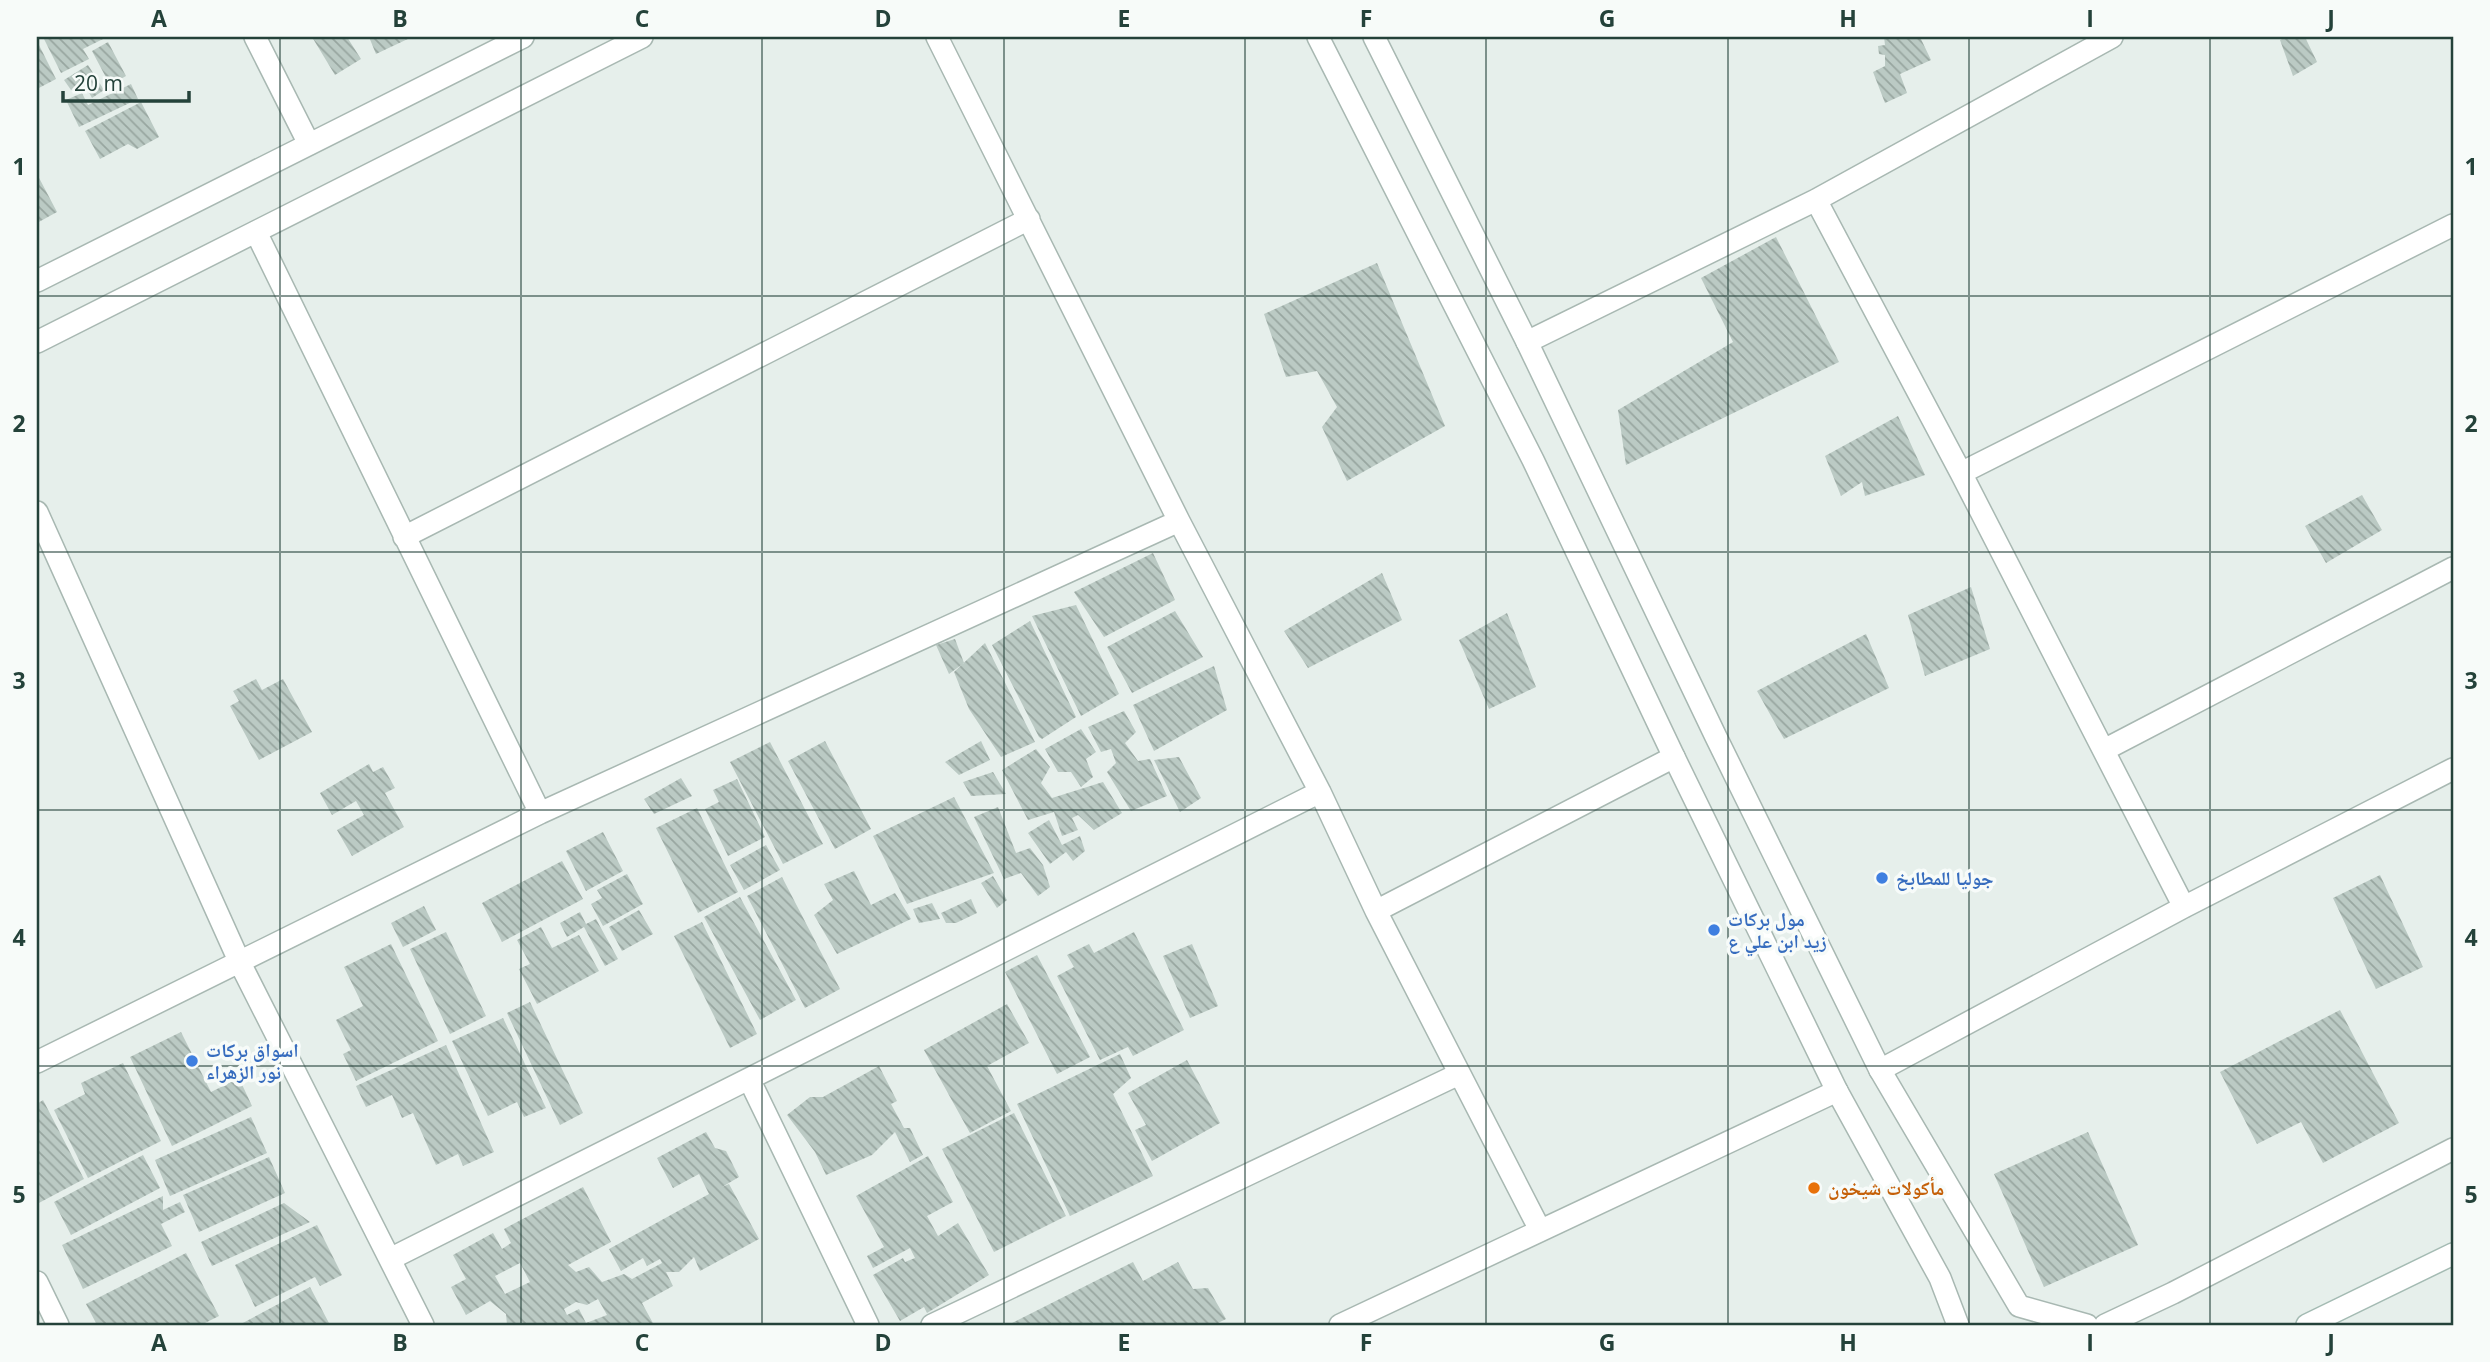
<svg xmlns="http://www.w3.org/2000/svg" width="2490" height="1362" font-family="'Open Sans','Noto Naskh Arabic',sans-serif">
	<defs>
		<pattern id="building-back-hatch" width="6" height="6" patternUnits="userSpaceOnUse" patternTransform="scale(1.75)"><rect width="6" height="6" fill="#bbcac4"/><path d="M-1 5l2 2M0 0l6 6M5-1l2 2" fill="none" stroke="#98a6a0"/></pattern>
	</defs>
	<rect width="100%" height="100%" fill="#e6efeb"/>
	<path fill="url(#building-back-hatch)" fill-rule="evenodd" d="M43,37H107L83,49L89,59L61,73Z
		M312,37H347L361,59L335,75Z
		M369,37H412L376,54Z
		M1884,37H1920L1931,60L1900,74L1907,93L1885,103L1873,72L1885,66V55L1879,54L1878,46L1885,45Z
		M2286,37H2305L2317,62L2293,76L2280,40Z
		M37,41L56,79L37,89Z
		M108,42L126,76L110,85L92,51Z
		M88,65L104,90L92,98L83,82L71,90L64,80Z
		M131,84L138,99L79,127L66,100L82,93L88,105Z
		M141,102L159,137L137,149L128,144L100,159L85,131Z
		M37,174L57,212L37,223Z
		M1776,237L1839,362L1626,465L1618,410L1733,342L1701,278Z
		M1377,263L1445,426L1347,481L1322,427L1337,407L1317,371L1286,377L1264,314Z
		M1898,416L1925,475L1865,496L1862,482L1841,496L1825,456Z
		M2362,495L2382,530L2326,563L2305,526Z
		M1153,553L1175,600L1104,637L1074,592Z
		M1382,573L1402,620L1308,668L1284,631Z
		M1971,587L1990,649L1925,676L1908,615Z
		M1076,605L1119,694L1081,716L1032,616Z
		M1175,611L1203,657L1132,693L1107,647Z
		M1507,613L1536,687L1489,709L1459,640Z
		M1030,621L1076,717L1042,739L1039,737L992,645Z
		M1866,634L1889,688L1784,739L1757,691Z
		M955,639L964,663L949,674L936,645Z
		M985,643L1035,742L1001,757L969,709L954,672Z
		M1214,666L1227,710L1154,751L1133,705Z
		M256,679L262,690L283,679L312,732L259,760L230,706L239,701L233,691Z
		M1124,711L1136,732L1125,743L1138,761L1150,759L1167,796L1131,811L1107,772L1116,763L1111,749L1101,752L1088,727Z
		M1081,729L1096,752L1086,759L1093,777L1081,787L1071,772H1058L1045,749Z
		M825,741L871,829L835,849L788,761Z
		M981,741L990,760L959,775L945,762Z
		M770,742L823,844L783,864L730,762Z
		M1036,749L1050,767L1041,783L1052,798L1103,782L1122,813L1094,830L1078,815L1072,818L1078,830L1062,836L1054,812L1028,820L1002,770Z
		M1179,757L1201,798L1180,812L1154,760Z
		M369,764L373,772L383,767L395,788L385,793L404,827L352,856L337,830L364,815L356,801L332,815L320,793Z
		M993,772L1006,794L971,796L963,782Z
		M681,778L692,796L654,814L644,799Z
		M737,779L765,837L728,856L705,809L719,802L713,790Z
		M954,797L994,873L907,904L873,836Z
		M998,807L1016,853L1030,848L1043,865L1050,887L1038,896L1021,873L1004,879L974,817Z
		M697,808L738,892L698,913L656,828Z
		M1049,820L1062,845L1080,836L1085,851L1073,861L1066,852L1050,864L1028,833Z
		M603,832L623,871L586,891L566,851Z
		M766,845L780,870L744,890L730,865Z
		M562,861L583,899L502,942L482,903Z
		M854,871L871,905L895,893L911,919L837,954L814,915L833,900L824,884Z
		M627,874L643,904L603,926L591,904L602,898L597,890Z
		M2380,875L2423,967L2376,989L2333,898Z
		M993,876L1007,900L997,908L981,883Z
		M782,877L840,989L805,1008L747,896Z
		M740,897L796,1000L760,1020L704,917Z
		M971,899L977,913L956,923H946L941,913Z
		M932,903L940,919L919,923L913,909Z
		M424,906L436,930L403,947L391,923Z
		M639,910L653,934L622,951L609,927Z
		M580,912L586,924L596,919L618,959L605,966L584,927L567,937L560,923Z
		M702,922L757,1034L730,1048L674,936Z
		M541,927L552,948L579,935L599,971L537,1004L519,969L530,964L517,940Z
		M446,932L486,1016L450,1034L410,949Z
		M1134,932L1184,1030L1133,1056L1128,1047L1100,1060L1057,976L1074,967L1067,955L1089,944L1094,953Z
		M391,944L438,1041L356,1081L343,1054L351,1050L336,1020L363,1006L344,967Z
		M1192,944L1218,1006L1190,1018L1163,956Z
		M1037,955L1090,1057L1057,1074L1005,972Z
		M530,1002L583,1113L560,1125L507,1013Z
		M1007,1004L1029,1043L987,1066L1011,1111L970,1133L924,1050Z
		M2340,1010L2399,1123L2323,1163L2301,1122L2257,1144L2220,1072Z
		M503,1018L546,1108L524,1117L517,1102L488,1116L452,1041Z
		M181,1032L211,1092L239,1078L252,1106L172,1146L130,1057Z
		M446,1045L494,1152L463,1166L458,1154L436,1165L413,1113L402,1118L392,1095L366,1107L356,1086Z
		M1120,1054L1131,1078L1113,1094L1153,1176L1070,1216L1017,1104Z
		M1187,1060L1220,1123L1152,1161L1135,1130L1146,1125L1128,1093Z
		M123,1063L161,1141L88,1178L54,1110L85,1094L81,1083Z
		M879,1066L897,1101L891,1104L904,1128H910L923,1155L910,1162L895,1132L872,1155L826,1175L815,1152L787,1115L810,1097H823Z
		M43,1100L84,1179L37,1204V1104Z
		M1014,1113L1066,1216L994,1252L942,1149Z
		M251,1117L267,1153L170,1196L155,1160Z
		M706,1132L715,1148L726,1151L739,1177L722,1187L729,1184L759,1239L700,1271L694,1257L679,1272H666L673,1286L642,1303L654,1325H507L506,1314L490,1301L466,1315L451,1287L466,1279L453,1255L493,1233L502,1249L511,1243L504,1229L583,1187L611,1242L568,1265L576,1272L589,1267L602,1282L624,1274L632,1279L662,1263L660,1259L647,1266L643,1258L621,1271L609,1249L709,1194L699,1174L673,1188L657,1158ZM520,1263L530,1282L505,1294L495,1276ZM598,1299L607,1315L586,1323L579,1309L567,1315L564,1309L576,1302L587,1305Z
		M2088,1132L2138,1245L2044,1287L1994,1174Z
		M143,1155L160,1188L71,1235L54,1202Z
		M928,1156L953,1202L927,1216L938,1236L958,1223L989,1275L927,1313L924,1307L900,1321L873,1275L903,1258L905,1262L915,1258L910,1248L873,1268L867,1256L884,1247L856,1196Z
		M269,1157L285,1193L199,1232L183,1195Z
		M163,1196V1210L180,1202L185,1212L161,1224L172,1246L83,1289L62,1245Z
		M284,1203L310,1222L212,1266L201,1242Z
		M317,1225L342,1275L320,1286L315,1277L255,1307L235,1265Z
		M186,1253L219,1316L201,1325H97L86,1304Z
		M1133,1262L1143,1281L1178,1262L1193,1289L1208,1288L1226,1319L1214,1325H1008Z
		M310,1287L330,1325H239Z"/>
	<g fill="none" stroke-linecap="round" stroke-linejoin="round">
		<defs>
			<path id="minor" d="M255,37L309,144
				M937,37L1179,521L1320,792L1376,911L1540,1230
				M1816,200L1961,473L2184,907
				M1527,342L1816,200L2112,37
				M1961,473L2453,225
				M37,512L240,963L423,1325
				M404,537L1029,219
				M2104,750L2453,568
				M540,813L1179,521
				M1376,911L1674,757
				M37,1062L540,813L256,232
				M1880,1070L2184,907L2453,769
				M749,1079L868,1325
				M390,1259L1320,792
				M37,1282L58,1325
				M932,1325L1459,1074
				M1340,1325L1837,1091
				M2105,1325L2173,1293L2453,1149"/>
			<path id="tertiary" d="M1318,37L1533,460L1674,757L1837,1091L1940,1278L1958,1325
				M1374,37L1527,342L1716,737L1880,1070L2019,1306L2087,1325
				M37,281L523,37
				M37,342L642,37"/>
			<path id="secondary" d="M2307,1325L2453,1254"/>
		</defs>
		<use href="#minor" stroke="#a8b8b2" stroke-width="24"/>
		<use href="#tertiary" stroke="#a8b8b2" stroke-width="24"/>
		<use href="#secondary" stroke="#a4bbb3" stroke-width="24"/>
		<use href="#minor" stroke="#fff" stroke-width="21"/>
		<use href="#tertiary" stroke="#fff" stroke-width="21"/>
		<use href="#secondary" stroke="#fff" stroke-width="21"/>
	</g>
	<path fill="none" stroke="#24423a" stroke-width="2" stroke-opacity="0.55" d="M280,37V1325M521,37V1325M762,37V1325M1004,37V1325M1245,37V1325M1486,37V1325M1728,37V1325M1969,37V1325M2210,37V1325M37,296H2453M37,552H2453M37,810H2453M37,1066H2453"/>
	<g fill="#3f7fe0" stroke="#f7fbf9" stroke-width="2.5">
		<circle cx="1882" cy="878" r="7"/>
		<circle cx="1714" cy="930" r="7"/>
		<circle cx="192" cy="1061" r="7"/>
	</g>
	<circle fill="#e8710a" stroke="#f7fbf9" stroke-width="2.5" cx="1814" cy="1188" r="7"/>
	<g text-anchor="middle" stroke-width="7" stroke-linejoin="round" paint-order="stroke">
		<g font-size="19" font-weight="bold" fill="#366cbe" stroke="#f7fbf9" text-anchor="start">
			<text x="1896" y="885">جوليا للمطابخ</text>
			<text x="1728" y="926">مول بركات<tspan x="1728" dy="22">زيد ابن علي ع</tspan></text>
			<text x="206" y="1057">اسواق بركات<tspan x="206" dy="22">نور الزهراء</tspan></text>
		</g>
		<g font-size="19" font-weight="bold" fill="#c56008" stroke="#f7fbf9" text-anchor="start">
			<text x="1828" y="1195">مأكولات شيخون</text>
		</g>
	</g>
	<rect width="2490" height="1362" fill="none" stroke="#f7fbf9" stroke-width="77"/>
	<path d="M63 91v10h126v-10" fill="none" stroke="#24423a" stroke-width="3.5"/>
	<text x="74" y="91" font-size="21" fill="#24423a" stroke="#f7fbf9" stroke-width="5" paint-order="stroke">20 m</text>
	<rect x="38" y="38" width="2414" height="1286" fill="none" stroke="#24423a" stroke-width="2.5"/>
	<g font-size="23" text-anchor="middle" font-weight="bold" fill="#24423a">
		<text x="159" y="27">A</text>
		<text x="400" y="27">B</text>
		<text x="642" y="27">C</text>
		<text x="883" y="27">D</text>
		<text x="1124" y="27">E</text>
		<text x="1366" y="27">F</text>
		<text x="1607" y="27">G</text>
		<text x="1848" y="27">H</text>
		<text x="2090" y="27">I</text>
		<text x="2331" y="27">J</text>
		<text x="19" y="175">1</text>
		<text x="2471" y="175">1</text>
		<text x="19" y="432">2</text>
		<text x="2471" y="432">2</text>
		<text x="19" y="689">3</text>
		<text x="2471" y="689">3</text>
		<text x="19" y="946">4</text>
		<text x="2471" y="946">4</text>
		<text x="19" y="1203">5</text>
		<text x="2471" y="1203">5</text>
		<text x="159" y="1351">A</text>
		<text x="400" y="1351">B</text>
		<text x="642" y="1351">C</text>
		<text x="883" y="1351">D</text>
		<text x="1124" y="1351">E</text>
		<text x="1366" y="1351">F</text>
		<text x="1607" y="1351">G</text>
		<text x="1848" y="1351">H</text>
		<text x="2090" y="1351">I</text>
		<text x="2331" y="1351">J</text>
	</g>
</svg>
